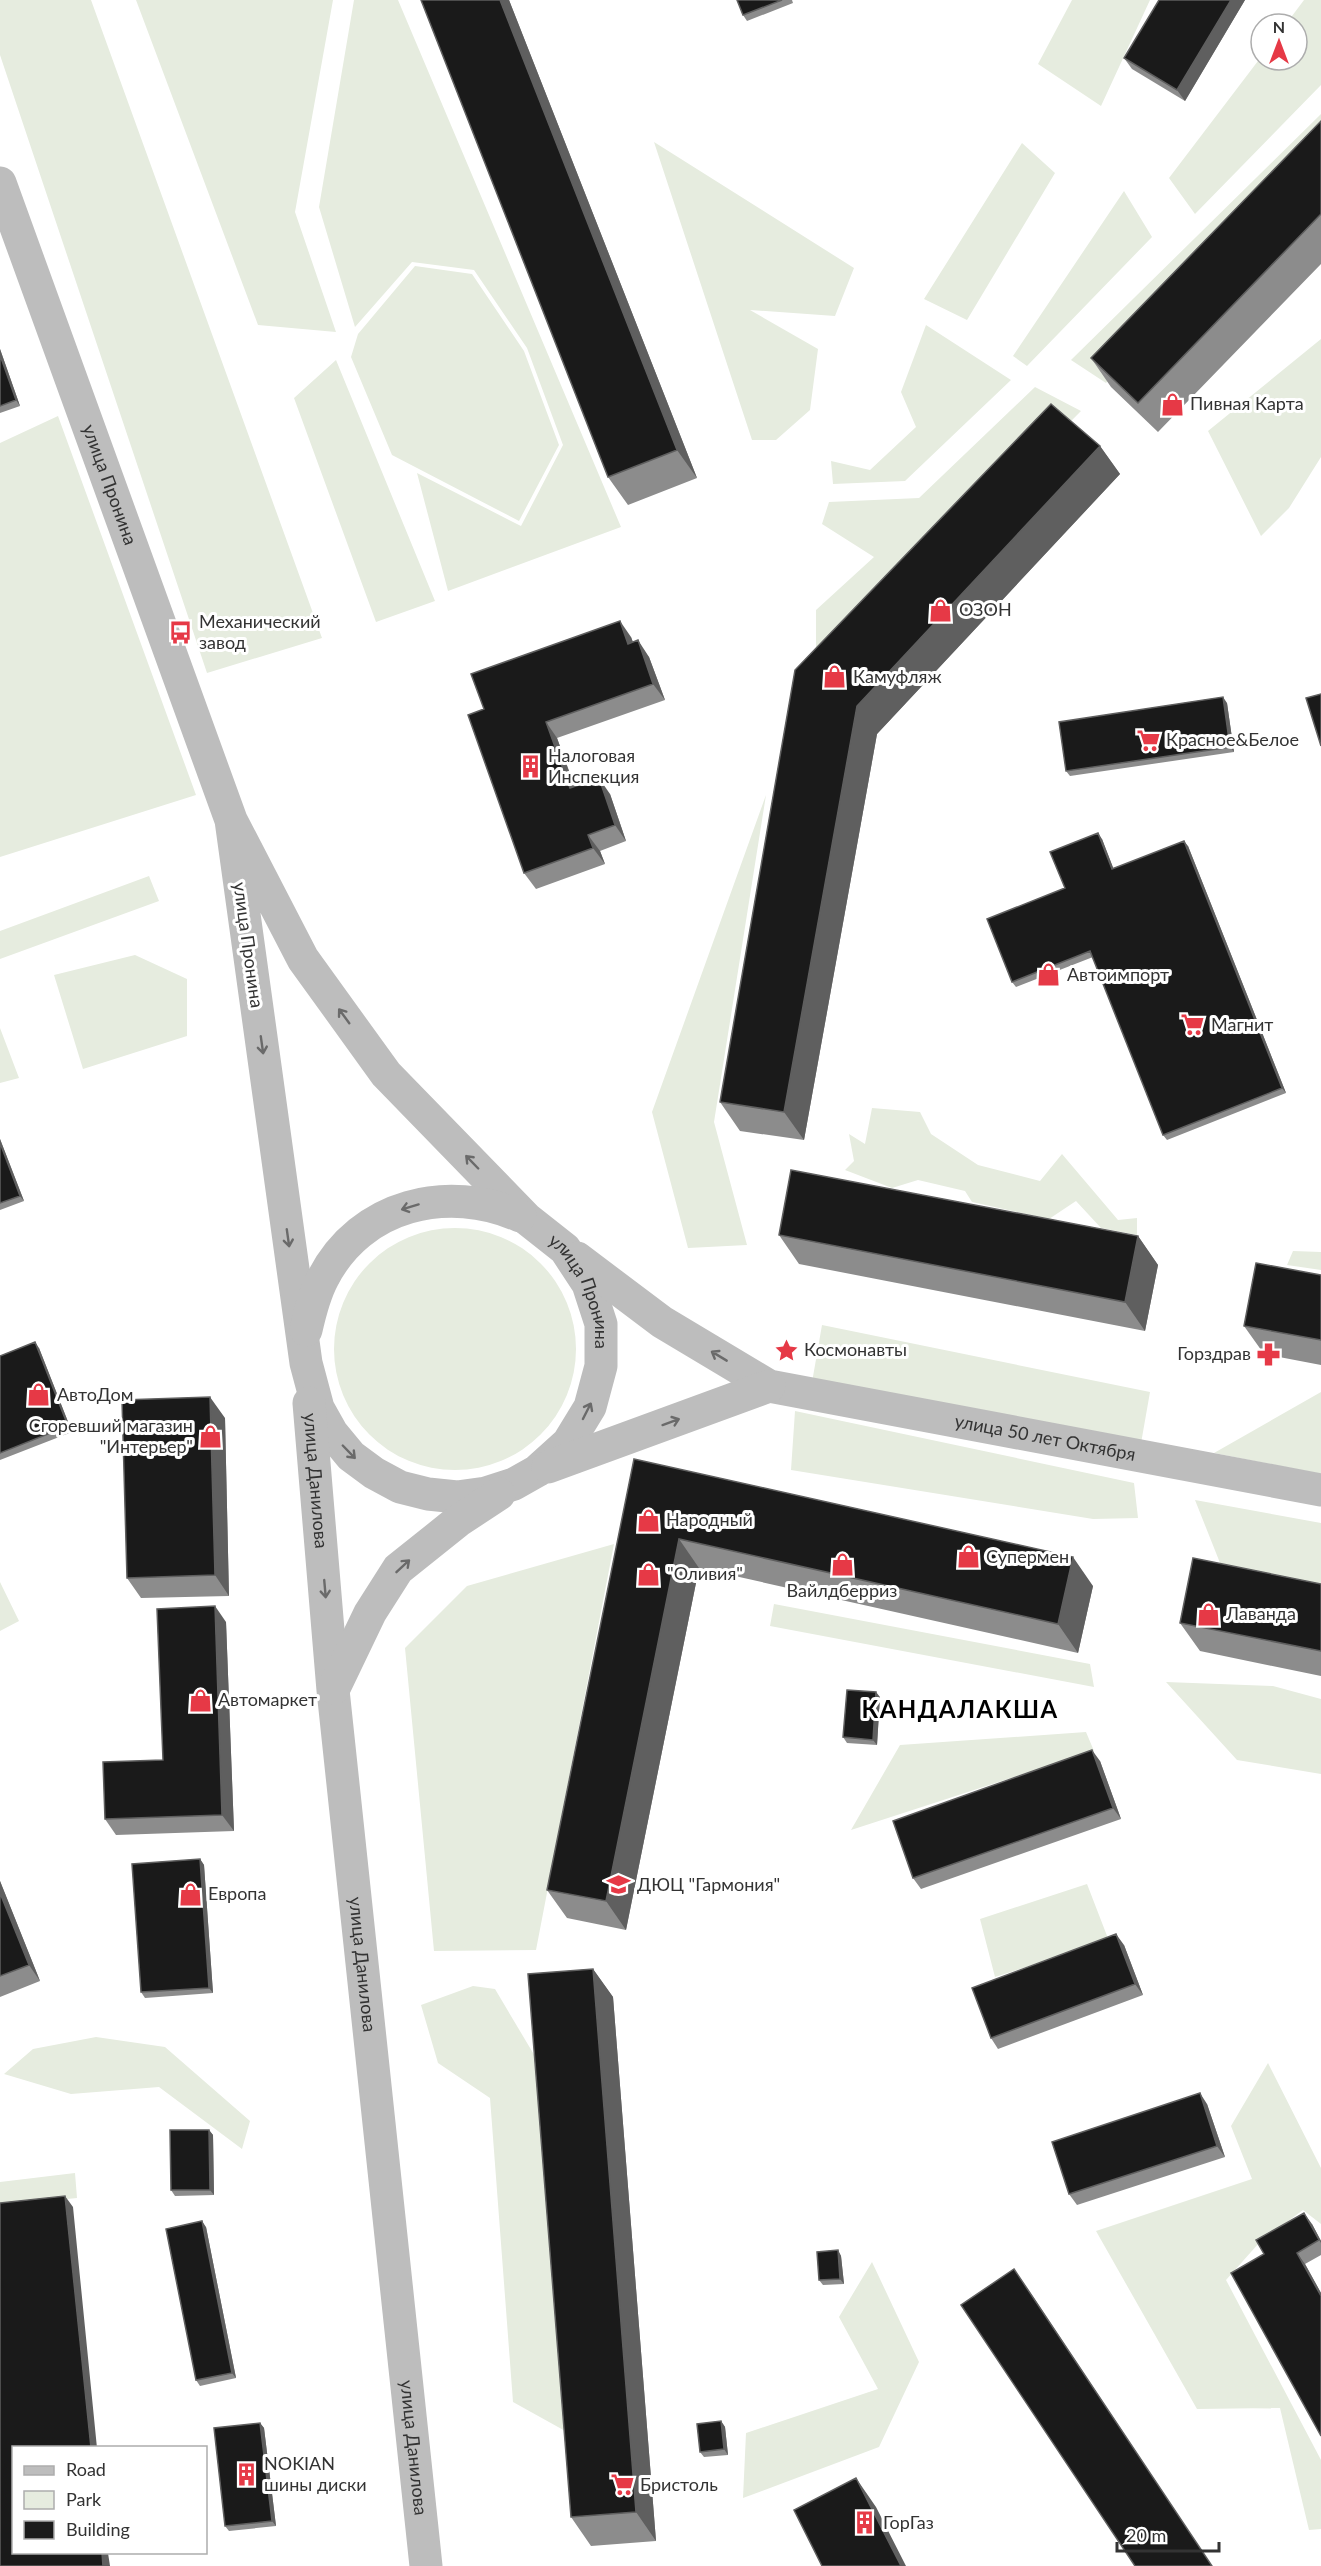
<svg xmlns="http://www.w3.org/2000/svg" width="1321" height="2566" font-family="Lato,sans-serif">
	<rect width="100%" height="100%" fill="#fff"/>
	<path fill="#e6ecdf" d="M0,0H91L322,638L207,673L0,55Z
		M136,0H333L295,212L336,332L258,325Z
		M354,0H398L621,527L448,591L417,473L521,526L563,445L527,348L474,270L412,262L355,327L319,207Z
		M1072,0H1150L1101,106L1038,64Z
		M1304,0H1321V85L1195,214L1169,178L1261,57V60H1297V24H1286Z
		M1321,114V163L1106,383L1071,360Z
		M654,142L854,268L835,316L750,310L818,349L810,410L776,440H752Z
		M1022,143L1055,173L967,320L924,299Z
		M1124,191L1152,237L1027,366L1013,356Z
		M415,266L472,274L524,351L559,445L519,521L392,455L351,357L358,334Z
		M926,325L1011,380L905,481L833,484L831,461L870,470L916,427L901,392Z
		M1321,339V457L1289,508L1261,536L1208,431Z
		M336,360L435,601L376,622L294,398Z
		M1035,387L1081,411L816,679V610L874,557L822,524L829,502L919,498Z
		M58,416L196,795L0,857V443Z
		M766,795L714,1122L747,1245L688,1248L652,1112Z
		M149,876L159,901L0,959V931Z
		M135,955L187,979V1036L83,1069L54,975Z
		M0,1028L19,1078L0,1083Z
		M872,1108L920,1112L931,1134L978,1165L1040,1181L1062,1154L1118,1220L1137,1218V1235L1101,1228L1076,1201L1049,1219L972,1202L965,1191L918,1180L892,1188L845,1170L854,1161L849,1134L865,1144Z
		M334 1349a121 121 0 1 1 242 0a121 121 0 1 1-242 0Z
		M1293,1251L1321,1252V1270L1287,1265Z
		M822,1325L1150,1392L1140,1449L811,1388Z
		M1321,1392V1474L1214,1453Z
		M795,1411L1134,1483L1138,1518L1093,1519L791,1470Z
		M1195,1500L1321,1523V1593L1224,1573Z
		M614,1544L536,1950L434,1951L405,1648L467,1586Z
		M0,1582L19,1621L0,1631Z
		M774,1604L1090,1664L1094,1687L770,1626Z
		M1166,1682L1273,1686L1321,1699V1774L1237,1760Z
		M1086,1732L1094,1751L851,1830L900,1745Z
		M1087,1884L1109,1941L995,1977L980,1919Z
		M473,1986L495,1989L536,2058L576,2437L513,2402L490,2098L438,2063L421,2005Z
		M96,2037L165,2047L250,2121L242,2149L159,2087L71,2094L4,2074L33,2049Z
		M1268,2063L1321,2168V2224L1303,2210L1259,2243L1226,2280L1321,2460V2529L1309,2530L1280,2408L1197,2409L1096,2231L1252,2179L1231,2126Z
		M75,2173L77,2198L0,2206V2182Z
		M872,2262L919,2362L879,2447L743,2498L746,2433L878,2389L839,2317Z"/>
	<g fill="none" stroke-linecap="round" stroke-linejoin="round">
		<g stroke="#bdbdbd" stroke-width="33">
			<path id="s1" d="M0,183L231,820L303,959L386,1074L527,1219L565,1249L588,1284L601,1324V1366L590,1407L568,1443L537,1471L514,1484L486,1493L457,1497L428,1494L400,1487L374,1473L351,1456L332,1433L318,1408L306,1363L231,820"/>
			<path id="s2" d="M577,1258L662,1322L769,1386L1321,1490"/>
			<path d="M306,1330C310,1312 314,1295 323,1278C361,1204 448,1184 520,1216"/>
			<path id="s3" d="M309,1403L333,1690L426,2566"/>
			<path d="M548,1467L769,1386"/>
			<path d="M334,1688L370,1613L398,1569L458,1521L499,1494"/>
		</g>
	</g>
	<path fill="#8c8c8c" d="M421,0H509L697,478L628,505L608,477Z
		M737,0H792L793,3L747,21L743,15Z
		M1159,0H1245L1185,101L1132,69L1124,58Z
		M1321,121V264L1158,432L1111,387L1091,358Z
		M0,349L20,406L0,413Z
		M1100,446L1120,474L877,734L804,1140L740,1131L720,1102L795,670Z
		M631,637L633,642L649,657L665,700L557,738L575,787L610,794L626,841L600,851L605,864L536,889L524,873L484,709Z
		M1227,703L1234,752L1070,776L1066,771Z
		M1102,839L1113,868L1188,846L1286,1093L1167,1140L1163,1135L1093,957L1016,987L1012,982L1065,888Z
		M0,1139L24,1201L0,1210Z
		M779,1235L1138,1236L1158,1265L1145,1331L799,1264Z
		M1321,1275V1365L1264,1354L1244,1326Z
		M39,1348L72,1432L0,1460V1356Z
		M225,1418L229,1596L141,1598L127,1578Z
		M634,1459L1093,1586L1078,1653L699,1568L626,1930L567,1918L547,1890Z
		M1321,1584V1676L1200,1651L1180,1623Z
		M226,1622L234,1831L116,1835L105,1819L163,1760Z
		M880,1697L877,1745L847,1743L843,1737Z
		M1100,1761L1121,1819L921,1889L913,1878Z
		M200,1859L204,1865L213,1993L145,1998L141,1992Z
		M0,1881L40,1981L0,1997Z
		M1124,1945L1143,1995L998,2049L991,2038Z
		M593,1969L613,1997L656,2541L591,2546L571,2517Z
		M1207,2104L1225,2157L1077,2205L1069,2194Z
		M209,2130L213,2135L214,2195L175,2196L171,2190Z
		M1312,2224L1321,2241V2255L1305,2264L1321,2293V2436L1264,2254Z
		M206,2227L236,2378L200,2386L196,2380Z
		M838,2250L841,2256L844,2284L823,2285L819,2280Z
		M721,2421L725,2427L728,2455L704,2457L700,2452Z
		M260,2423L264,2428L276,2526L229,2531L225,2526Z"/>
	<path fill="#5f5f5f" d="M500,0H509L697,478L677,450Z
		M1231,0H1245L1185,101L1177,90Z
		M0,349L20,406L16,400L0,355Z
		M1100,446L1120,474L877,734L804,1140L784,1112L857,706Z
		M620,621L631,637L639,660L628,644Z
		M638,640L649,657L665,700L653,684Z
		M1223,697L1227,703L1234,752L1230,747Z
		M546,722L557,738L581,805L570,788Z
		M599,778L610,794L626,841L615,825Z
		M1098,833L1102,839L1116,875L1112,869Z
		M588,835L600,851L605,864L593,848Z
		M1184,841L1188,846L1286,1093L1282,1088Z
		M0,1139L24,1201L20,1196L0,1143Z
		M1138,1236L1158,1265L1145,1331L1125,1302Z
		M35,1342L39,1348L72,1432L68,1426Z
		M210,1397L225,1418L229,1596L215,1575Z
		M679,1539L699,1568L626,1930L606,1901Z
		M1073,1557L1093,1586L1078,1653L1058,1624Z
		M215,1606L226,1622L234,1831L222,1815Z
		M876,1692L880,1697L877,1745L873,1740Z
		M1092,1750L1100,1761L1121,1819L1113,1808Z
		M200,1859L204,1865L213,1993L209,1988Z
		M0,1881L40,1981L29,1965L0,1893Z
		M1116,1934L1124,1945L1143,1995L1135,1984Z
		M593,1969L613,1997L656,2541L636,2512Z
		M1200,2093L1207,2104L1225,2157L1217,2146Z
		M209,2130L213,2135L214,2195L210,2190Z
		M65,2196L73,2207L97,2448H91Z
		M1304,2213L1312,2224L1321,2241V2243Z
		M202,2221L206,2227L236,2378L232,2373Z
		M838,2250L841,2256L844,2284L840,2279Z
		M1297,2253L1305,2264L1321,2293V2296Z
		M1014,2269L1034,2298L1212,2566Z
		M721,2421L725,2427L728,2455L724,2449Z
		M260,2423L264,2428L276,2526L272,2521Z
		M856,2478L876,2507L906,2566H901Z
		M102,2553H108L110,2566H103Z"/>
	<path fill="#1a1a1a" stroke="#5f5f5f" stroke-width="1.5" d="M421,0H500L677,450L608,477Z
		M737,0H782L743,15Z
		M1159,0H1231L1177,90L1124,58Z
		M1321,121V214L1138,403L1091,358Z
		M0,355L16,400L0,406Z
		M1051,404L1100,446L857,706L784,1112L720,1102L795,670Z
		M620,621L628,644L638,640L653,684L546,722L570,788L599,778L615,825L588,835L593,848L524,873L468,715L484,709L471,674Z
		M1321,694V746L1306,698Z
		M1223,697L1230,747L1066,771L1059,722Z
		M1098,833L1112,869L1184,841L1282,1088L1163,1135L1090,951L1012,982L987,919L1065,888L1050,852Z
		M0,1143L20,1196L0,1203Z
		M791,1170L1138,1236L1125,1302L779,1235Z
		M1256,1263L1321,1275V1340L1244,1326Z
		M35,1342L68,1426L0,1453V1356Z
		M210,1397L215,1575L127,1578L122,1400Z
		M634,1459L1073,1557L1058,1624L679,1539L606,1901L547,1890Z
		M1193,1558L1321,1584V1651L1180,1623Z
		M215,1606L222,1815L105,1819L103,1762L163,1760L157,1609Z
		M847,1690L876,1692L873,1740L843,1737Z
		M1092,1750L1113,1808L913,1878L893,1821Z
		M200,1859L209,1988L141,1992L132,1864Z
		M0,1893L29,1965L0,1976Z
		M1116,1934L1135,1984L991,2038L972,1988Z
		M593,1969L636,2512L571,2517L528,1974Z
		M1200,2093L1217,2146L1069,2194L1052,2142Z
		M170,2130H209L210,2190H171Z
		M65,2196L91,2448H14V2553H102L103,2566H0V2203Z
		M1304,2213L1319,2240L1297,2253L1321,2296V2436L1231,2273L1264,2254L1256,2240Z
		M202,2221L232,2373L196,2380L166,2229Z
		M838,2250L840,2279L819,2280L817,2252Z
		M1014,2269L1212,2566H1135L961,2305Z
		M721,2421L724,2449L700,2452L697,2424Z
		M260,2423L272,2521L225,2526L214,2428Z
		M856,2478L901,2566H822L794,2510Z"/>
	<defs><path id="oneway-shaft" d="M-6 0H5M1.5-3L5.5 0L1.5 3" fill="none" stroke-width="1.6" stroke-linecap="round" stroke-linejoin="round" transform="scale(1.5)"/></defs>
	<g stroke="#6a6a6a">
		<use href="#oneway-shaft" transform="translate(344 1016) rotate(-126)"/>
		<use href="#oneway-shaft" transform="translate(262 1045) rotate(82)"/>
		<use href="#oneway-shaft" transform="translate(472 1162) rotate(-134)"/>
		<use href="#oneway-shaft" transform="translate(410 1207) rotate(163)"/>
		<use href="#oneway-shaft" transform="translate(288 1238) rotate(82)"/>
		<use href="#oneway-shaft" transform="translate(719 1356) rotate(-149)"/>
		<use href="#oneway-shaft" transform="translate(587 1411) rotate(-63)"/>
		<use href="#oneway-shaft" transform="translate(671 1422) rotate(-20)"/>
		<use href="#oneway-shaft" transform="translate(349 1452) rotate(46)"/>
		<use href="#oneway-shaft" transform="translate(403 1566) rotate(-43)"/>
		<use href="#oneway-shaft" transform="translate(325 1589) rotate(85)"/>
	</g>
	<defs>
		<symbol id="shop-bare" viewBox="-9 -9 18 18"><path d="M-5-2.5h2.3a2.7 3.5 0 0 1 5.4 0H5L5.5 6h-11ZM-1.5-2.5h3a1.5 2.3 0 0 0-3 0Z" fill="#e63946" stroke="#fff" stroke-width="2.5" paint-order="stroke"/></symbol>
		<symbol id="bus-bare" viewBox="-9 -9 18 18"><path d="M-5-6H5V4H4V6H2V4H-2V6H-4V4H-5ZM-3.5-4V0h7V-4ZM-3.5 1.2v1.5H-2V1.2ZM2 1.2v1.5H3.5V1.2Z" fill="#e63946" stroke="#fff" stroke-width="2.5" paint-order="stroke"/></symbol>
		<symbol id="supermarket-bare" viewBox="-9 -9 18 18"><path d="M-6-5.5h2.5l.6 2H6L4.5 2H-2.5L-4.4-4H-6ZM-1.5 3.2a1.3 1.3 0 1 0 .1 0ZM3 3.2a1.3 1.3 0 1 0 .1 0Z" fill="#e63946" stroke="#fff" stroke-width="2.5" paint-order="stroke"/></symbol>
		<symbol id="building-bare" viewBox="-9 -9 18 18"><path d="M-4-6H4V6H1V3H-1V6H-4ZM-2.5-4.3h1.7v1.8h-1.7ZM.8-4.3h1.7v1.8H.8ZM-2.5-1h1.7V.8h-1.7ZM.8-1h1.7V.8H.8Z" fill="#e63946" stroke="#fff" stroke-width="2.5" paint-order="stroke"/></symbol>
		<symbol id="sight-bare" viewBox="-9 -9 18 18"><path d="M0-6L1.8-2.2L6-1.7L2.9 1.2L3.7 5.4L0 3.3L-3.7 5.4L-2.9 1.2L-6-1.7L-1.8-2.2Z" fill="#e63946" stroke="#fff" stroke-width="2.5" paint-order="stroke"/></symbol>
		<symbol id="pharmacy-bare" viewBox="-9 -9 18 18"><path d="M-2-6h4v4h4v4h-4v4h-4v-4h-4v-4h4Z" fill="#e63946" stroke="#fff" stroke-width="2.5" paint-order="stroke"/></symbol>
		<symbol id="school-bare" viewBox="-9 -9 18 18"><path d="M0-5L7-2L0 1L-7-2ZM-4 1L0 2.5L4 1V4Q0 6-4 4Z" fill="#e63946" stroke="#fff" stroke-width="2.5" paint-order="stroke"/></symbol>
	</defs>
	<g fill-rule="evenodd">
		<use href="#shop-bare" x="1156" y="388" width="33" height="33"/>
		<use href="#shop-bare" x="924" y="594" width="33" height="33"/>
		<use href="#bus-bare" x="164" y="616" width="33" height="33"/>
		<use href="#shop-bare" x="818" y="660" width="33" height="33"/>
		<use href="#supermarket-bare" x="1132" y="724" width="33" height="33"/>
		<use href="#building-bare" x="514" y="750" width="33" height="33"/>
		<use href="#shop-bare" x="1032" y="958" width="33" height="33"/>
		<use href="#supermarket-bare" x="1176" y="1008" width="33" height="33"/>
		<use href="#sight-bare" x="770" y="1334" width="33" height="33"/>
		<use href="#pharmacy-bare" x="1252" y="1338" width="33" height="33"/>
		<use href="#shop-bare" x="22" y="1378" width="33" height="33"/>
		<use href="#shop-bare" x="194" y="1420" width="33" height="33"/>
		<use href="#shop-bare" x="632" y="1504" width="33" height="33"/>
		<use href="#shop-bare" x="952" y="1540" width="33" height="33"/>
		<use href="#shop-bare" x="826" y="1548" width="33" height="33"/>
		<use href="#shop-bare" x="632" y="1558" width="33" height="33"/>
		<use href="#shop-bare" x="1192" y="1598" width="33" height="33"/>
		<use href="#shop-bare" x="184" y="1684" width="33" height="33"/>
		<use href="#school-bare" x="602" y="1868" width="33" height="33"/>
		<use href="#shop-bare" x="174" y="1878" width="33" height="33"/>
		<use href="#building-bare" x="230" y="2458" width="33" height="33"/>
		<use href="#supermarket-bare" x="606" y="2468" width="33" height="33"/>
		<use href="#building-bare" x="848" y="2506" width="33" height="33"/>
	</g>
	<g text-anchor="middle" stroke-width="6" stroke-linejoin="round" paint-order="stroke">
		<g font-size="18" fill="#333" stroke="#fff" text-anchor="start">
			<text x="1190" y="410">Пивная Карта</text>
			<text x="959" y="616">ОЗОН</text>
			<text x="199" y="628">Механический<tspan x="199" dy="21">завод</tspan></text>
			<text x="853" y="683">Камуфляж</text>
			<text x="1166" y="746">Красное&amp;Белое</text>
			<text x="548" y="762">Налоговая<tspan x="548" dy="21">Инспекция</tspan></text>
			<text x="1067" y="981">Автоимпорт</text>
			<text x="1211" y="1031">Магнит</text>
			<text x="804" y="1356">Космонавты</text>
			<text x="1251" y="1360" text-anchor="end">Горздрав</text>
			<text x="57" y="1401">АвтоДом</text>
			<text x="193" y="1432" text-anchor="end">Сгоревший магазин<tspan x="193" dy="21">"Интерьер"</tspan></text>
			<text x="666" y="1526">Народный</text>
			<text x="986" y="1563">Супермен</text>
			<text x="667" y="1580">"Оливия"</text>
			<text x="842" y="1597" text-anchor="middle">Вайлдберриз</text>
			<text x="1226" y="1620">Лаванда</text>
			<text x="218" y="1706">Автомаркет</text>
			<text x="637" y="1891">ДЮЦ "Гармония"</text>
			<text x="208" y="1900">Европа</text>
			<text x="264" y="2470">NOKIAN<tspan x="264" dy="21">шины диски</tspan></text>
			<text x="640" y="2491">Бристоль</text>
			<text x="883" y="2529">ГорГаз</text>
		</g>
		<g font-size="18" fill="#333" stroke="#fff">
			<text dy="6" stroke="none"><textPath href="#s1" startOffset="321">улица Пронина</textPath></text>
			<text transform="translate(248 945) rotate(82)" y="6">улица Пронина</text>
			<text dy="6" stroke="none"><textPath href="#s1" startOffset="1272">улица Пронина</textPath></text>
			<text dy="6" stroke="none"><textPath href="#s2" startOffset="512">улица 50 лет Октября</textPath></text>
			<text dy="6" stroke="none"><textPath href="#s3" startOffset="78">улица Данилова</textPath></text>
			<text dy="6" stroke="none"><textPath href="#s3" startOffset="564">улица Данилова</textPath></text>
			<text dy="6" stroke="none"><textPath href="#s3" startOffset="1050">улица Данилова</textPath></text>
		</g>
		<g font-size="24" font-weight="bold" letter-spacing="1.5" fill="#000" stroke="#fff">
			<text x="960" y="1718">КАНДАЛАКША</text>
		</g>
	</g>
	<rect x="12" y="2446" width="195" height="108" fill="#ffffff" stroke="#adadad" stroke-width="1.5"/>
	<rect x="24" y="2466" width="30" height="9" fill="#bdbdbd" stroke="#adadad" stroke-width="1.5"/>
	<text x="66" y="2476" font-size="18" fill="#333333">Road</text>
	<rect x="24" y="2491" width="30" height="18" fill="#e6ecdf" stroke="#adadad" stroke-width="1.5"/>
	<text x="66" y="2506" font-size="18" fill="#333333">Park</text>
	<rect x="24" y="2521" width="30" height="18" fill="#1a1a1a" stroke="#adadad" stroke-width="1.5"/>
	<text x="66" y="2536" font-size="18" fill="#333333">Building</text>
	<g transform="translate(1279 42)"><circle r="28" fill="#ffffff" stroke="#adadad" stroke-width="1.5"/>
	<path d="M0-4.5L10 22L0 15L-10 22Z" fill="#e63946"/>
	<text y="-9" font-size="16" font-weight="bold" text-anchor="middle" fill="#333333">N</text>
	</g>
	<path d="M1117 2542v9h102v-9" fill="none" stroke="#333333" stroke-width="3"/>
	<text x="1126" y="2542" font-size="18" fill="#333333" stroke="#ffffff" stroke-width="4.5" paint-order="stroke">20 m</text>
</svg>
